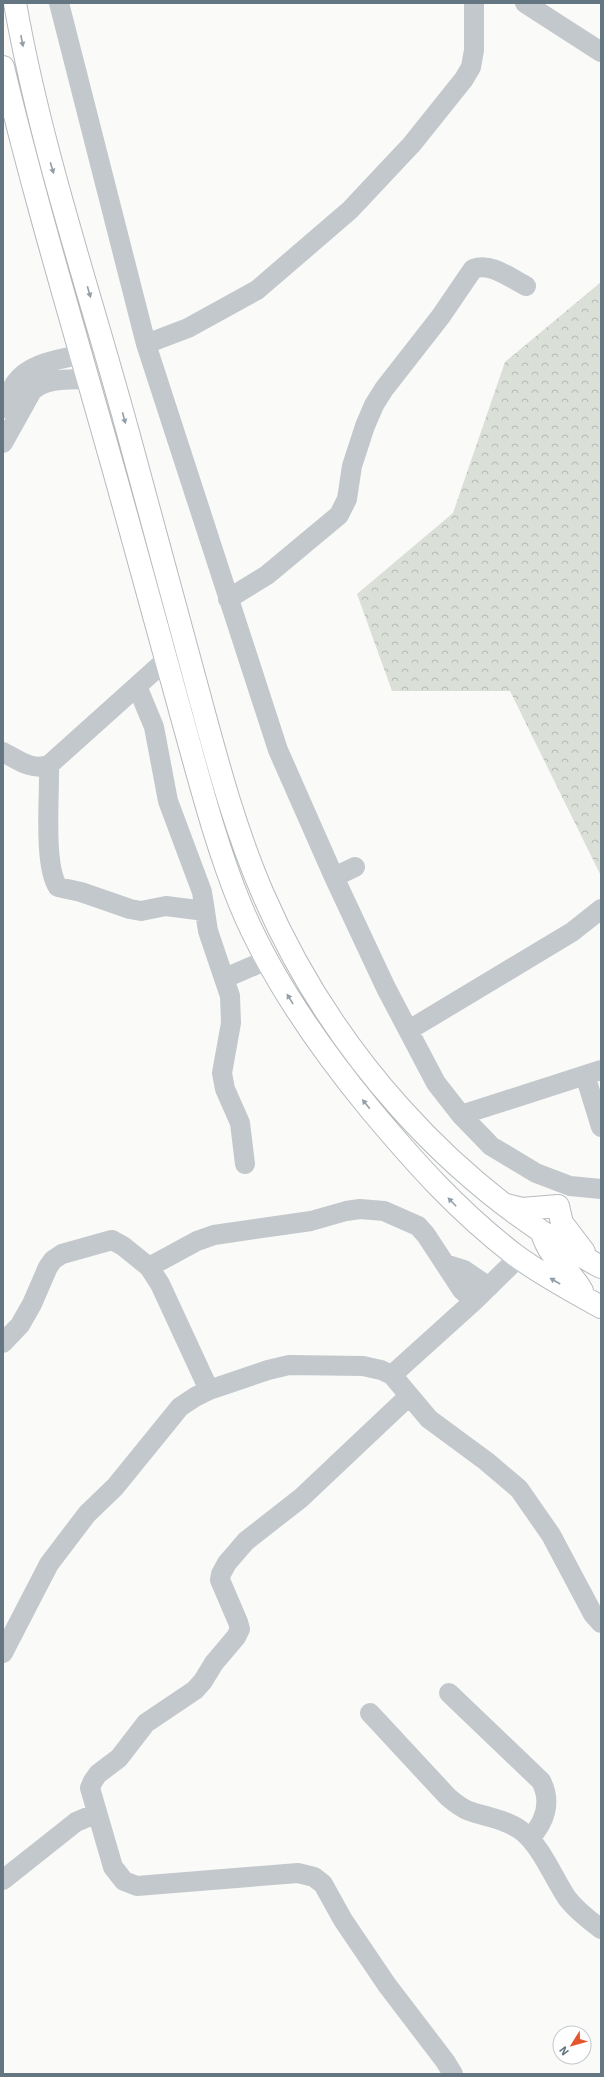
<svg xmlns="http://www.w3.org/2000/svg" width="604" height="2077" font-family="'IBM Plex Sans',sans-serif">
	<defs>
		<pattern id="forest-crowns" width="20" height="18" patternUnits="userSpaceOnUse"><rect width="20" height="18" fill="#dadfd7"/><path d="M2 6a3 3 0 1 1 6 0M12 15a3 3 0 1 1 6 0" fill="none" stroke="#b4b9b4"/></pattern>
	</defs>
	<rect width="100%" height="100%" fill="#fafaf8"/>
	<path fill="url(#forest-crowns)" d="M601,282V876L510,691H392L357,594L453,513L505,362Z"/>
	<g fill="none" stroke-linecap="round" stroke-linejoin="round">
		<defs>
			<path id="major" d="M15,3C41,150 90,292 129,436C152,520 174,603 197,687C216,757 234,827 263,894C330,1049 451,1187 601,1267
				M3,67C39,217 85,365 126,514C145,583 164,652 183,721C200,782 216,845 240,904C271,979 319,1047 370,1109C416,1164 458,1211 515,1255C542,1275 572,1291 601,1307
				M506,1205L522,1209L558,1206L562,1223L584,1252
				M542,1233C551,1262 569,1267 582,1291"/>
		</defs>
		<use href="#major" stroke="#b5babe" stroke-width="24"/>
		<path stroke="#c3c8cc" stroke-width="20" d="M59,3L146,344L278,750L334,877L386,988L436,1083L461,1115L491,1146L536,1173L570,1186L601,1189
			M525,3L601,52
			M146,344L188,328L257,290L350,210L412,144L464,79L471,67L474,50V3
			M3,408C7,400 10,390 16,382C31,362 59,360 82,354
			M3,443L32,391C47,377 70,380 89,379
			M228,599L267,575L339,515L347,499L352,466L365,426L374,405L384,389L441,316L473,269C491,262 510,278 526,286
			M137,686L154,727L168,801L202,892L208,931L230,996L231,1023L222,1073L225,1089L240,1123L245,1164
			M3,752C18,760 32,771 49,765L166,660
			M49,765C50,794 43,865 58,887L81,892L130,909L141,911L166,906L205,911
			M334,877L355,867
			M225,978L267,960
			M409,1030L572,932L601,909
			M585,1075L601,1127
			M461,1115L601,1070
			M445,1264L464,1270L489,1287
			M149,1267L160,1284L209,1390
			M3,1343L20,1325L32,1304L48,1267L53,1260L62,1254L112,1240L123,1246L149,1267L197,1241L214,1235L311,1221L346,1211L360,1209L384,1211L418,1226L426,1235L462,1290L474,1301
			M392,1375L474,1301L518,1258
			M409,1396L301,1498L246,1541L227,1563L221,1574L220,1580L238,1622L240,1629L236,1637L214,1663L203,1681L195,1690L146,1723L119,1758L98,1774L93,1781L90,1788L113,1867L124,1881L137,1886L298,1873L314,1877L323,1884L343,1920L387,1985L445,2061L453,2074
			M3,1653L49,1564L87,1514L115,1487L180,1407L195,1397L209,1390L268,1370L289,1365L363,1366L381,1370L392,1375L429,1419L486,1461L519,1489L551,1535L593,1614L601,1623
			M449,1693L541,1781C552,1802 545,1822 530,1838
			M370,1713L448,1797C455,1803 461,1808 469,1811C486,1817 509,1820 523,1832C542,1848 553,1877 567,1898C576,1910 589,1920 601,1929
			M3,1880L76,1822L97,1813"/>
		<use href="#major" stroke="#fff" stroke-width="22"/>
	</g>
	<defs><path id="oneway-solid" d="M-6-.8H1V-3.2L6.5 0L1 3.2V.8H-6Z"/></defs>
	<g fill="#939fa8">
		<use href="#oneway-solid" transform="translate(22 41) rotate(79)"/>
		<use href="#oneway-solid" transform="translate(52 168) rotate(74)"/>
		<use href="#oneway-solid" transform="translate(89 292) rotate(74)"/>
		<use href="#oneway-solid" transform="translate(124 418) rotate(75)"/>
		<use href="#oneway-solid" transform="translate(290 999) rotate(-121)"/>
		<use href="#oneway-solid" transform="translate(366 1104) rotate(-129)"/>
		<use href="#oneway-solid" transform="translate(452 1202) rotate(-134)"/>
		<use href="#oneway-solid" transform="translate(555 1281) rotate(-150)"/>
	</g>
	<rect width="604" height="2077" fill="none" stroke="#657683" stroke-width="8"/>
	<g transform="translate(572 2045) rotate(233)"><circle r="19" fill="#ffffff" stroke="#c1c8cd"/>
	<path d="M0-3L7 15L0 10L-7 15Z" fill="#e4572e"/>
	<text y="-6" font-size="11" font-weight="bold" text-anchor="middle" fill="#657683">N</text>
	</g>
</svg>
